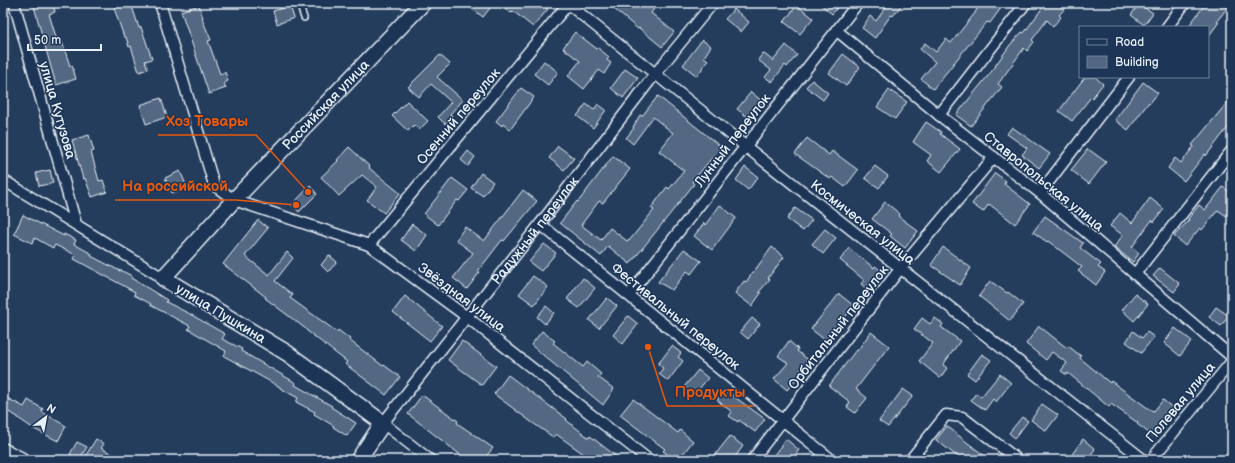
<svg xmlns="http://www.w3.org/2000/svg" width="1235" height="463" font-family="'Balsamiq Sans',sans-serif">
	<rect width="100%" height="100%" fill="#253d5d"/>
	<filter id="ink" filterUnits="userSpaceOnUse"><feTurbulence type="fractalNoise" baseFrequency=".025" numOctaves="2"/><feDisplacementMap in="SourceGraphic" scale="8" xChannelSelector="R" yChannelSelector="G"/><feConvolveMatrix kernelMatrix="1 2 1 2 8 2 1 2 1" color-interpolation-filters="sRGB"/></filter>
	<g filter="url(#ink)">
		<path fill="#536782" stroke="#e8f1f8" d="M33,3H53L55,12L49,14L58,44L62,42L70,66L72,65L76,79L56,85Z
			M131,3L139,28L141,27L152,59L145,61L148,69L139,72L131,46L129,47L126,37H124L114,8Z
			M475,3H494L483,17L471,8Z
			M499,3H540L548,9L533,27L513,11L511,13Z
			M607,3H658L651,13L674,32L662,47L639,28L638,29Z
			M819,3H841L832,14Z
			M889,3H903L893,16L891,15L875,38L862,28L870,16L876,21Z
			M980,3H994L1001,8L990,23L987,22L933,89L921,79L935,62L920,49L925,43L936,52L946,39L951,43L975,13Z
			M1046,3H1070L1059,15L1061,17L1053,26L1047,20L1032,40L1034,42L1027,51L1024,48L998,84L1002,87L971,126L956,115L996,66H995L1010,45L1022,32L1024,33Z
			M1206,3H1231L1217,21L1219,22L1208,37V27H1188Z
			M1139,4L1153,13L1144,25L1131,15Z
			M199,5L203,18L202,19L211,40L208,41L220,74L225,72L228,81L224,83L226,88L209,94L181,11Z
			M797,5L813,18L800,34L784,22Z
			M290,6L294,18L277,24L273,11Z
			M734,9L749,22L741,32L725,19Z
			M575,32L597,49L598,48L609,57L607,60L611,63L604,74L599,70L584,89L568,76L580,61L563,48Z
			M702,40L711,46L704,57L708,60L697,76L683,65Z
			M786,45L797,55L787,67L785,65L772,82L765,77L771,70L758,60L763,53L773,61Z
			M843,54L860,67L846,86L829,73Z
			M440,55L450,64L437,77L463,100L450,114L452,116L445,124L438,117L451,102L431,84L419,97L408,87Z
			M544,61L558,72L548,85L534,74Z
			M625,69L638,78L623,98L611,88Z
			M1085,77H1095L1103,84L1092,98L1091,97L1072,121L1059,111Z
			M812,80L828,93L823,100L806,87Z
			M1143,82L1158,93L1150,103L1149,102L1128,130L1115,120Z
			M521,88L534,97L510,130L503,124L502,126L496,121Z
			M889,90L907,102L895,119L877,107Z
			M751,92L763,102L750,119L737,109Z
			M658,96L721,147L692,182L694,184L630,264L608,246L601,256L560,223L577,201L578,202L613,156L630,169L603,203L599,201L581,225L601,240L610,228L627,241L628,240L629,241L654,210L651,208L667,187L669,189L684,171L659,151L673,133L653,117L633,144L626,138L634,128L633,127L640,115L642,116Z
			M1232,97V122L1206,156L1205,154L1184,181L1168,168L1175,158L1181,163L1194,146L1192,145Z
			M161,98L167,117L146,124L140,105Z
			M407,101L428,121L419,130L414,125L408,131L392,116Z
			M586,104L594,110L598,104L606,110L593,128L577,116Z
			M926,122L941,132L940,134L960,149L941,172L927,161L931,155L913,142Z
			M1012,127L1050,154L1039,168L1022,155L1027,148L1007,134Z
			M89,135L94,151L91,152L99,181L103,180L107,192L92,197L85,178L83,179L72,140Z
			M807,138L829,155L832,151L858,170L845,187L832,177L830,179L795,154Z
			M558,146L574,158L564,170L549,158Z
			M349,147L370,167L369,168L400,193L384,213L367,200L377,187L362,175L339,196L321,177L338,161L337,160Z
			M1088,149L1106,162L1089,184L1071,170Z
			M468,151L475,157L468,166L461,160Z
			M875,166L888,176L879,188L865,178Z
			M745,167L758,177L748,190L736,180Z
			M50,170L53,183L39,186L36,173Z
			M180,171L187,187L172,193L165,178Z
			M481,173L493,182L483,196L471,188Z
			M995,173L1006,181L1004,184L1030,204L1015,224L989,204L983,212L972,204Z
			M452,178L468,190L459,201L457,200L438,225L424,214Z
			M310,186L317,194L299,212L292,205Z
			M1223,187L1232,194V214L1229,218L1218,210L1202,230L1200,228L1185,246L1174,236L1189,220L1188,219L1199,205L1205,210Z
			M523,190L537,201L504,241L502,240L478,271L480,272L467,289L453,278L473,253L456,240L465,227L484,241Z
			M1150,198L1164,209L1154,222L1152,220L1132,247L1139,253L1133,262L1114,247L1123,235L1110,226L1120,213L1132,223Z
			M885,202L900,214L898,216L918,231L905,248L890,236L892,234L872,219Z
			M720,205L736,218L712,250L694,236L704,223L705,225Z
			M795,208L812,220L803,231L787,219Z
			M23,215L64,236V234L76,240L74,244L92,254L91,256L120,271V270L132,276L131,278L167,300L166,302L188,313L225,334L222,339L242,349L241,351L296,383L295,385L332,406L331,407L356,423L347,436L333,427L334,426L314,414L315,412L296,402L298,398L280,388V387L224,356L226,351L188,329L190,326L150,305L151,304L134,295L135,292L74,259L76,255L55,245L53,248L35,238L32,243L14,234Z
			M1045,216L1083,243L1080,248L1101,264L1098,267L1105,272L1096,285L1078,271L1082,267L1048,241L1047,242L1033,232Z
			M258,220L268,228L245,256L269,275L287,252L293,258L275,281L293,295L290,298L337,332L338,330L350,339L349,340L383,366L384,365L400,377L386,395L345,364L347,362L306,330V329L265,298L266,297L223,264Z
			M412,224L427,235L416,251L401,240Z
			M825,229L836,238L823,254L812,244Z
			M544,244L556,253L541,271L529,262Z
			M772,247L784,257L768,278L770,279L759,292L761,293L752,306L735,293L744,281L746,282Z
			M943,247L971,268L960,285L931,265Z
			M849,248L874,268L875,266L883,272L868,290L861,284L864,280L840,260Z
			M684,249L701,261L691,274L687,271L672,290L658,282Z
			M329,255L337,262L328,272L321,265Z
			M1160,268L1180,284L1174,292L1153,276Z
			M533,276L548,287L534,305L519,294Z
			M583,278L595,288L579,308L567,299Z
			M990,281L1007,293L1008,292L1023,304L1010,321L979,296Z
			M839,294L854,306L826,341L811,329Z
			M1135,294L1148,304L1134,321L1122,310Z
			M405,296L442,326L430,341L393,312Z
			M607,298L617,306L599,328L589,320Z
			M546,306L554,313L545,324L537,317Z
			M1216,307L1229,316L1221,326L1209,317Z
			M628,316L638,324L623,344L613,335Z
			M752,318L760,324L748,339L740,332Z
			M922,318L930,324L935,318L943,324L941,327L960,341L943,365L947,368L940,378L919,361L933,343L914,329Z
			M1039,326L1067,348L1068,346L1081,356L1080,358L1110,383L1111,381L1149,409L1154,411L1163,400L1174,409L1153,436L1137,424L1138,423L1111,404L1109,407L1068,373L1067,375L1061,371L1067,363L1052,352L1046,360L1026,344Z
			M1175,328L1192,341L1180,356L1164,343Z
			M542,331L555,341L553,343L583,367L587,362L601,374L598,377L614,389L603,405L531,345Z
			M1133,331L1142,338L1147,332L1154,337L1141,353L1126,342Z
			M871,332L889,346L856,389L867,398L855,413L847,407L850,402L829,386L856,350L857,351Z
			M462,341L496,366L482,385L448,360Z
			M789,341L798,349L797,351L811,362L787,390L774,379L788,363L778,356Z
			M672,346L681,353L678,357L683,361L668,381L659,374L663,368L658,364Z
			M982,354L991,360L975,380L967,374Z
			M698,370L708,378L694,395L684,387Z
			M1000,374L1011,383L996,402L993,399L985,410L971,400L976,393L981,397Z
			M508,375L567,419L566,420L589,438L590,436L621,460H592L556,434L553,437L530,421L494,394Z
			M903,389L913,396L888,427L879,421Z
			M725,390L765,419L755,432L739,420L738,422L729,416L732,412L717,400Z
			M422,395L458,421L457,423L493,448L483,460H467L408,414Z
			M3,396L24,407L28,400L43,409L42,412L66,426L58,441L34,429L18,418V417L3,409Z
			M633,399L678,433L680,430L693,441L678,460H675L663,451L665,449L620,415Z
			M1042,404L1058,415L1046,431L1031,420Z
			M1022,417L1028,421L1015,438L1009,433Z
			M947,426L964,440L990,460H962L936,440Z
			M730,436L743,446L733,460H711Z
			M96,439L104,444L101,448L112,454L109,460H94L86,455Z
			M786,439L799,450L791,460H781L774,455Z
			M1083,439L1095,449L1087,460H1068Z
			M77,442L87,447L79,460L70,454Z"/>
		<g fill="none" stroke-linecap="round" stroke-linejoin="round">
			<defs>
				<path id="lane" d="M299,3L304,18"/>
				<g id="street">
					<path d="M14,3L76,224"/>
					<path d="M160,3L214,185L234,200L369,245L467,317L649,460"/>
					<path d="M567,3L745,146L1144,460"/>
					<path d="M1167,27L1185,3"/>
					<path d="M836,30L939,115L1040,193L1232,357"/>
					<path d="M939,115L1026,3"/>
					<path d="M3,180L163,278"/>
					<path d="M1040,193L1129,77"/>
					<path d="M540,224L832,460"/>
					<path d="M369,245L568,4"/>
					<path d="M1135,274L1232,150"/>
					<path d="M629,295L858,3"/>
					<path id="s1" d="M430,460L383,423L540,224L655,74L713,3"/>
					<path d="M752,460L900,269L994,157"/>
					<path d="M910,460L946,415L962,417L1018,460"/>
					<path d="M1151,460L1232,361"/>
				</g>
				<g id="secondary">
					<path d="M3,451L21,460"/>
					<path id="s2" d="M358,460L383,423L287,353L163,278L234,200L423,3"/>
				</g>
			</defs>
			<use href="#lane" stroke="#e8f1f8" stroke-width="8"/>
			<use href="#street" stroke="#e8f1f8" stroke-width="13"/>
			<use href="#secondary" stroke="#e8f1f8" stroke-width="18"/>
			<use href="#lane" stroke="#1d3557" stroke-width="5"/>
			<use href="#street" stroke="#1d3557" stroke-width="10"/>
			<use href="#secondary" stroke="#1d3557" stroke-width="15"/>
		</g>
	</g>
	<g text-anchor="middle" stroke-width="3" stroke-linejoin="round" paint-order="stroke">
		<g font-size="14" fill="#e8f1f8" stroke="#1d3557">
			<text dy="5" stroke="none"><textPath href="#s2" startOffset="546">Российская улица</textPath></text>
			<text transform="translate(58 110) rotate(74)" y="5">улица Кутузова</text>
			<text transform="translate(458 116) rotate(-50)" y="5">Осенний переулок</text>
			<text transform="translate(732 140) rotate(-52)" y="5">Лунный переулок</text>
			<text transform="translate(1044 181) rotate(39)" y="5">Ставропольская улица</text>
			<text transform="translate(863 222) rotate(38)" y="5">Космическая улица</text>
			<text dy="5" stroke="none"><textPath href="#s1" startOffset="305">Радужный переулок</textPath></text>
			<text transform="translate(462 297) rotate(37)" y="5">Звёздная улица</text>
			<text transform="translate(221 313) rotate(31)" y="5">улица Пушкина</text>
			<text transform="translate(676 316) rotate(39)" y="5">Фестивальный переулок</text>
			<text transform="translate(838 327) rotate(-52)" y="5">Орбитальный переулок</text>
			<text transform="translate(1180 402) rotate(-50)" y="5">Полевая улица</text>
		</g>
	</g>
	<path fill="none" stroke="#e8590c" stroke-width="1.5" d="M308 192L256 135H158M296 205L236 200H115M648 347L667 406H754"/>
	<g fill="#e8590c" stroke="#1d3557" stroke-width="1.5">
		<circle cx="308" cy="192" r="4"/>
		<circle cx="296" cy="205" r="4"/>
		<circle cx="648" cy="347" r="4"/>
	</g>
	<g font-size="15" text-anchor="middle" font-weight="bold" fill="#e8590c" stroke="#1d3557" stroke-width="3" stroke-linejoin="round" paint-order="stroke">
		<text x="207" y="126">Хоз Товары</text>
		<text x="175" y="191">На российской</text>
		<text x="710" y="397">Продукты</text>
	</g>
	<rect width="1235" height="463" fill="none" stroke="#1d3557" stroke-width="16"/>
	<rect x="8" y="8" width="1219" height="447" fill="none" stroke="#e8f1f8" stroke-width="1.5" filter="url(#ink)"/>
	<rect x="1079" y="26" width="130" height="52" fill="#1d3557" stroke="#6e8097"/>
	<rect x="1087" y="39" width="20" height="6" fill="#1d3557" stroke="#6e8097"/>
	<text x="1115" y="46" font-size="12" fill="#e8f1f8">Road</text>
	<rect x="1087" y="56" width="20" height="12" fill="#536782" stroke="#6e8097"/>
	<text x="1115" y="66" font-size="12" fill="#e8f1f8">Building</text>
	<g transform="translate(46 417) rotate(32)" stroke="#1d3557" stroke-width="3" paint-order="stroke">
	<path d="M0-3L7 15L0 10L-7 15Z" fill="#e8f1f8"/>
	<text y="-6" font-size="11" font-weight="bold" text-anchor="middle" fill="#e8f1f8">N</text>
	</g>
	<path d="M28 44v6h73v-6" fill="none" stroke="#e8f1f8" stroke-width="2"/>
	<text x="34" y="44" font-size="12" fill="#e8f1f8" stroke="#1d3557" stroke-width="3" paint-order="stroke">50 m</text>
</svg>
